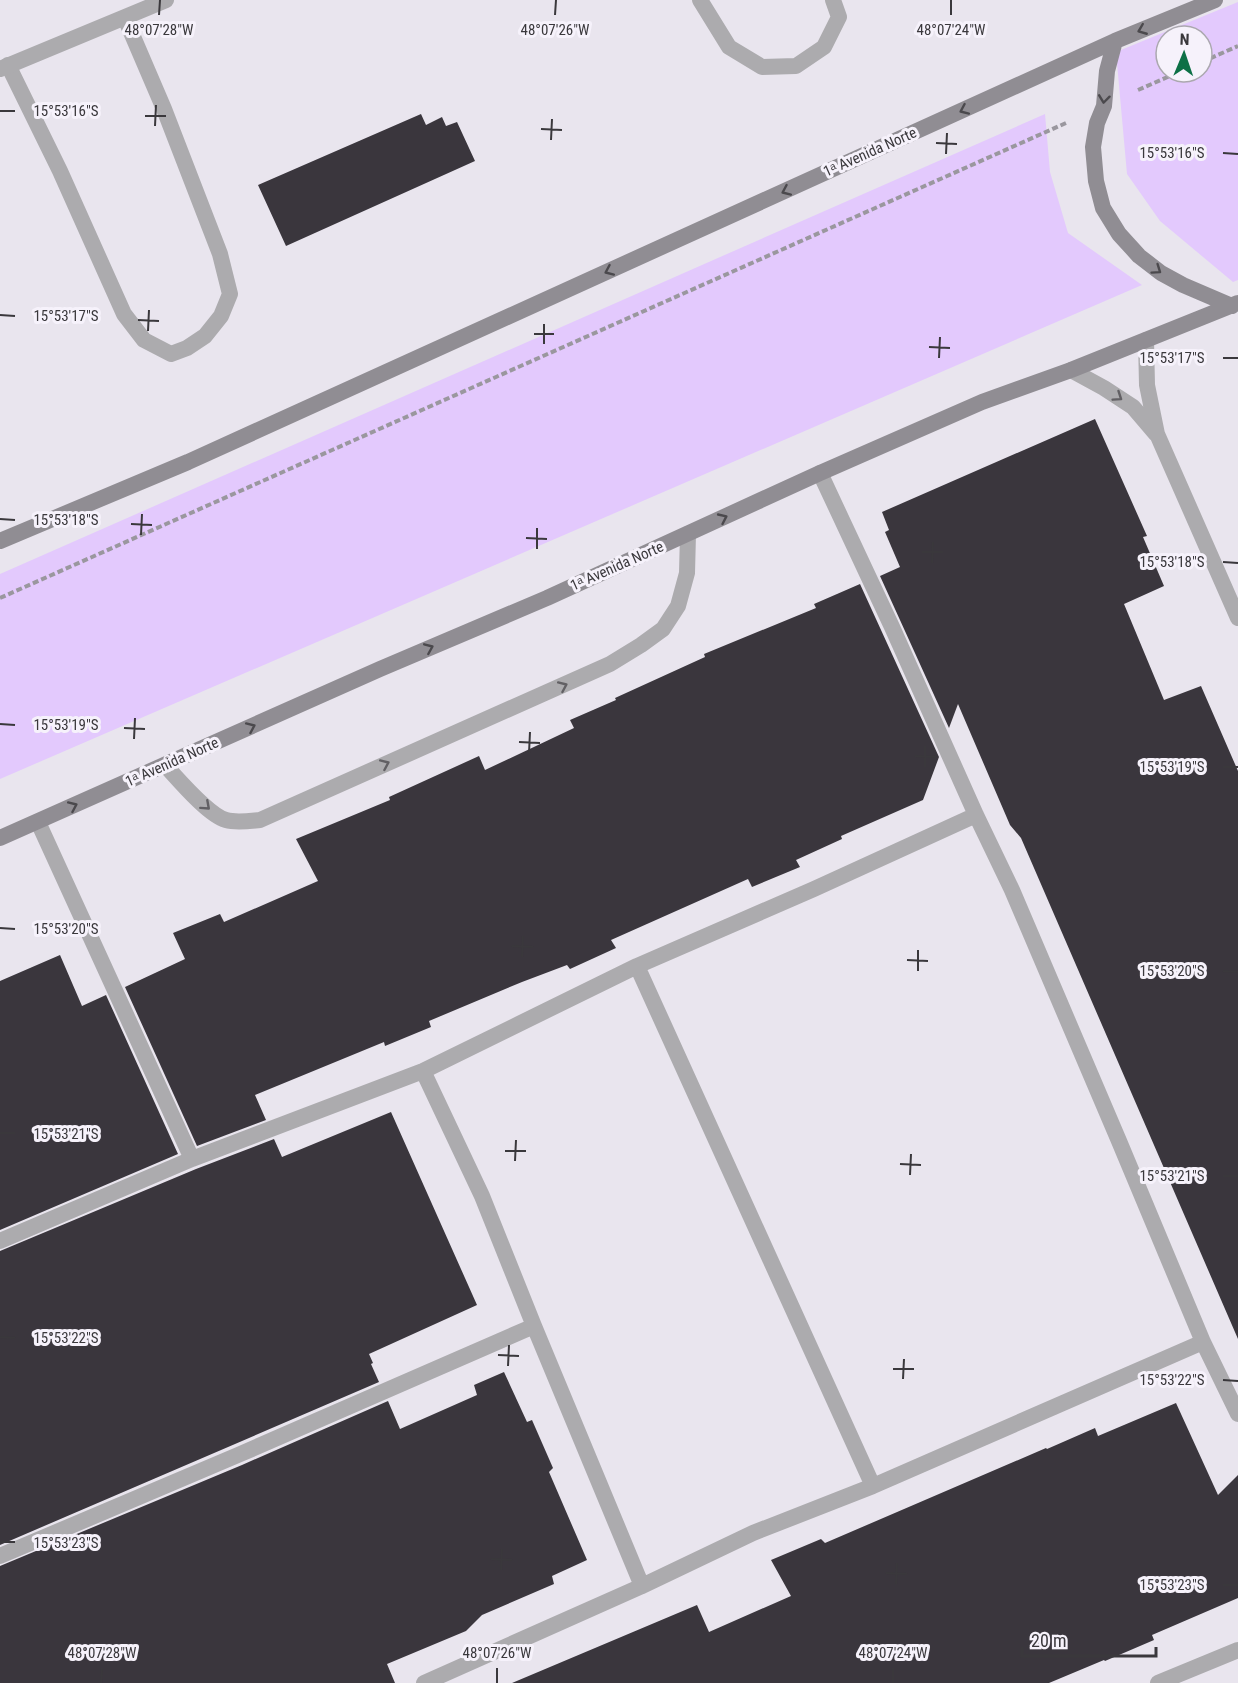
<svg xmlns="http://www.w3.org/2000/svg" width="1238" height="1683" font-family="'Roboto Condensed',sans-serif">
	<rect width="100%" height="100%" fill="#e9e5ee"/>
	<path fill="#e3c9fd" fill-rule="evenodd" d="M1238,2V280L1233,282L1160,221L1127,174L1116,52ZM1166,36H1202V72H1166Z
		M1045,114L1050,172L1068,233L1142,285L0,779V574Z"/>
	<path fill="#3a363d" d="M421,114L426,125L442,117L446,126L457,122L475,161L286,246L258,185Z
		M1095,419L1147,536L1143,537L1164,586L1124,604L1164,700L1201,686L1238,771V1339L1021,838L1010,825L958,704L949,728L880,576L900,567L885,532L889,530L882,512Z
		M860,584L939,757L923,800L841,836L842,839L796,860L800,867L752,887L748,879L611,940L616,948L570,969L567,965L522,982L429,1021L431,1027L385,1046L384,1042L255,1095L266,1120L197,1146L125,987L185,959L173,933L220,914L224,922L318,881L296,839L390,800L389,797L479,756L485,770L574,728L570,720L616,700L615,698L705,657L704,654L816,608L814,604Z
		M60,955L82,1006L106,995L178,1154L0,1230V981Z
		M391,1112L477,1305L369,1354L373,1363L371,1364L379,1382L0,1545V1251L196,1169L274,1139L282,1157Z
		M504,1372L527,1422L532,1420L553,1468L549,1472L587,1560L552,1576L554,1584L482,1615L466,1631L387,1664L395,1683H0V1566L242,1465L388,1401L400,1429L477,1395L474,1385Z
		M1176,1403L1218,1495L1238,1475V1598L1152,1635L1154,1640L1105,1661L1104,1660L1049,1683H512L697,1605L709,1632L791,1596L771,1560L821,1539L825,1543L1046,1448L1047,1449L1095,1428L1098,1436Z"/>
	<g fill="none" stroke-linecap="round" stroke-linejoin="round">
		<path stroke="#9a979e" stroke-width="4" stroke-dasharray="6 3" stroke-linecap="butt" d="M1202,62L1238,46
			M1138,90L1179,72
			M0,598L1066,123"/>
		<path stroke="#acabae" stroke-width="16" d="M700,0L729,47L762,67L796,66L824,47L839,17L833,0
			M8,65L60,171L124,314L144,340L171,354L187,348L205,336L221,316L230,294L220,254L164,109L125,18"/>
		<path stroke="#acabae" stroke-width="16" d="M0,69L166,0
			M1146,340L1147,385L1157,434L1238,618
			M1071,370L1104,388L1133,407L1156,434
			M820,473L892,627L976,815L1012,890L1119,1141L1203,1342L1238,1414
			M165,765C178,779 208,815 226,820C236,823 249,821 260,820L610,664L641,645L663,629L678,606L687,573L688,534
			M38,822L192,1159
			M637,966L873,1486
			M423,1071L482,1196L534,1326L642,1586
			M0,1241L192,1159L423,1071L637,966L814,889L976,815
			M0,1556L238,1455L534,1326
			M424,1683L642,1586L753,1533L873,1486L1203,1342"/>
		<path stroke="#acabae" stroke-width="16" d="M1158,1683L1238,1650"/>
		<path stroke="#908d93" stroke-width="16" d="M1115,41L1107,71L1104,106L1097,123L1093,147L1096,181L1103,208L1119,234L1139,256L1161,273L1183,285L1232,306
			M0,541L188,462L1115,41L1215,0
			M0,838L380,669L547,598L820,473L982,402L1071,370L1238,303"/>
	</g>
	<defs><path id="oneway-chevron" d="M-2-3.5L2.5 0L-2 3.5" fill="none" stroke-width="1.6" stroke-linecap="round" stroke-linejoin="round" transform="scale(1.5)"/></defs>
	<g stroke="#4b494d">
		<use href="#oneway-chevron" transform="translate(1142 30) rotate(158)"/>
		<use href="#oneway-chevron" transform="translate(1104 99) rotate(97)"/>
		<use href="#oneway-chevron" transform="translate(964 110) rotate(156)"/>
		<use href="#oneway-chevron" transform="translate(786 191) rotate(156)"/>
		<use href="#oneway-chevron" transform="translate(1157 270) rotate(35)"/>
		<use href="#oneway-chevron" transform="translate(609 271) rotate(156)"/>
		<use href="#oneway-chevron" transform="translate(723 518) rotate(-25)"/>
		<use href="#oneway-chevron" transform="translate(429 648) rotate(-23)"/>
		<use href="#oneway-chevron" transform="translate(251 727) rotate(-24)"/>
		<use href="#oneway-chevron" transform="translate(73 806) rotate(-24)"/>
	</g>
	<g stroke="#626064">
		<use href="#oneway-chevron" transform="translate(1118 397) rotate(34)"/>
		<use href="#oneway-chevron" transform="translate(563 686) rotate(-24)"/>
		<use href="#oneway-chevron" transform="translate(385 764) rotate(-24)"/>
		<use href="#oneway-chevron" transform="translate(206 806) rotate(42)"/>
	</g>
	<path fill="none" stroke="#3a383c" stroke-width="2" d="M159,15L160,0M555,15L556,0M951,15V0M0,111H15M145,116H166M155,126L156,105M541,129L562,130M551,140L552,119M936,143L957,144M1223,153L1238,154M946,154L947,133M0,315L15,316M138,320L159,321M148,331L149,310M534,334H554M544,344V324M929,347L950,348M939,358L940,337M1223,358H1238M0,519L15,520M131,524L152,525M141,535L142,514M526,538L547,539M537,549V528M922,552H943M1223,562L1238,563M932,563L933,542M0,724L15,725M124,728L145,729M134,739L135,718M519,742L540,743M529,753L530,732M915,756L936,757M925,767V746M1223,767H1238M0,928L15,929M512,946L533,947M522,957L523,936M907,960L928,961M918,971V950M1223,971L1238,972M0,1133H15M505,1151H526M515,1161L516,1140M900,1164L921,1165M910,1175L911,1154M1223,1176H1238M0,1337L15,1338M498,1355L519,1356M508,1366L509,1345M893,1369H914M903,1379L904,1359M1223,1380L1238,1381M0,1542H15M491,1559L512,1560M501,1570L502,1549M886,1573L907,1574M896,1584L897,1563M1223,1585H1238M101,1683L102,1668M497,1683V1668M893,1683V1668"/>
	<g text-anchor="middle" stroke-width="6" stroke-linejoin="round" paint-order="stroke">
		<g font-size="15" fill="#3a383c" stroke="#f6f2fb">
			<text transform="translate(870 152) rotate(-24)" y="5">1ᵃ Avenida Norte</text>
			<text transform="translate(617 566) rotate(-24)" y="5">1ᵃ Avenida Norte</text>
			<text transform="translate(172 762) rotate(-24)" y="5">1ᵃ Avenida Norte</text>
		</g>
	</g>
	<g font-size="15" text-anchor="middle" fill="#3a383c" stroke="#f6f2fb" stroke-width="6" stroke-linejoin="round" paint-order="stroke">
		<text x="159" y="35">48°07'28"W</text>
		<text x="555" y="35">48°07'26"W</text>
		<text x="951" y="35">48°07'24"W</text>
		<text x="66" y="116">15°53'16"S</text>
		<text x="1172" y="158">15°53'16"S</text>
		<text x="66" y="321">15°53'17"S</text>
		<text x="1172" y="363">15°53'17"S</text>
		<text x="66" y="525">15°53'18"S</text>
		<text x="1172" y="567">15°53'18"S</text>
		<text x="66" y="730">15°53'19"S</text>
		<text x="1172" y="772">15°53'19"S</text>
		<text x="66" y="934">15°53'20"S</text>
		<text x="1172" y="976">15°53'20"S</text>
		<text x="66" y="1139">15°53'21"S</text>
		<text x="1172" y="1181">15°53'21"S</text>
		<text x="66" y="1343">15°53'22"S</text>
		<text x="1172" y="1385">15°53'22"S</text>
		<text x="66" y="1548">15°53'23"S</text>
		<text x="1172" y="1590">15°53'23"S</text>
		<text x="102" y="1658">48°07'28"W</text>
		<text x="497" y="1658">48°07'26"W</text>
		<text x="893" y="1658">48°07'24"W</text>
	</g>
	<g transform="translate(1184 54) rotate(2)"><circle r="28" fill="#f6f2fb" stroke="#aba8af" stroke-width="1.5"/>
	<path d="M0-4.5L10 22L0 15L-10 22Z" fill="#0d7046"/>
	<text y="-9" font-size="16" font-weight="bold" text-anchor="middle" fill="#3a383c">N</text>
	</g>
	<path d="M1022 1647v9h134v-9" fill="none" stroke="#3a383c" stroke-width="3"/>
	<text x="1031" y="1647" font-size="18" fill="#3a383c" stroke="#f6f2fb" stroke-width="4.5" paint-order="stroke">20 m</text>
</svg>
